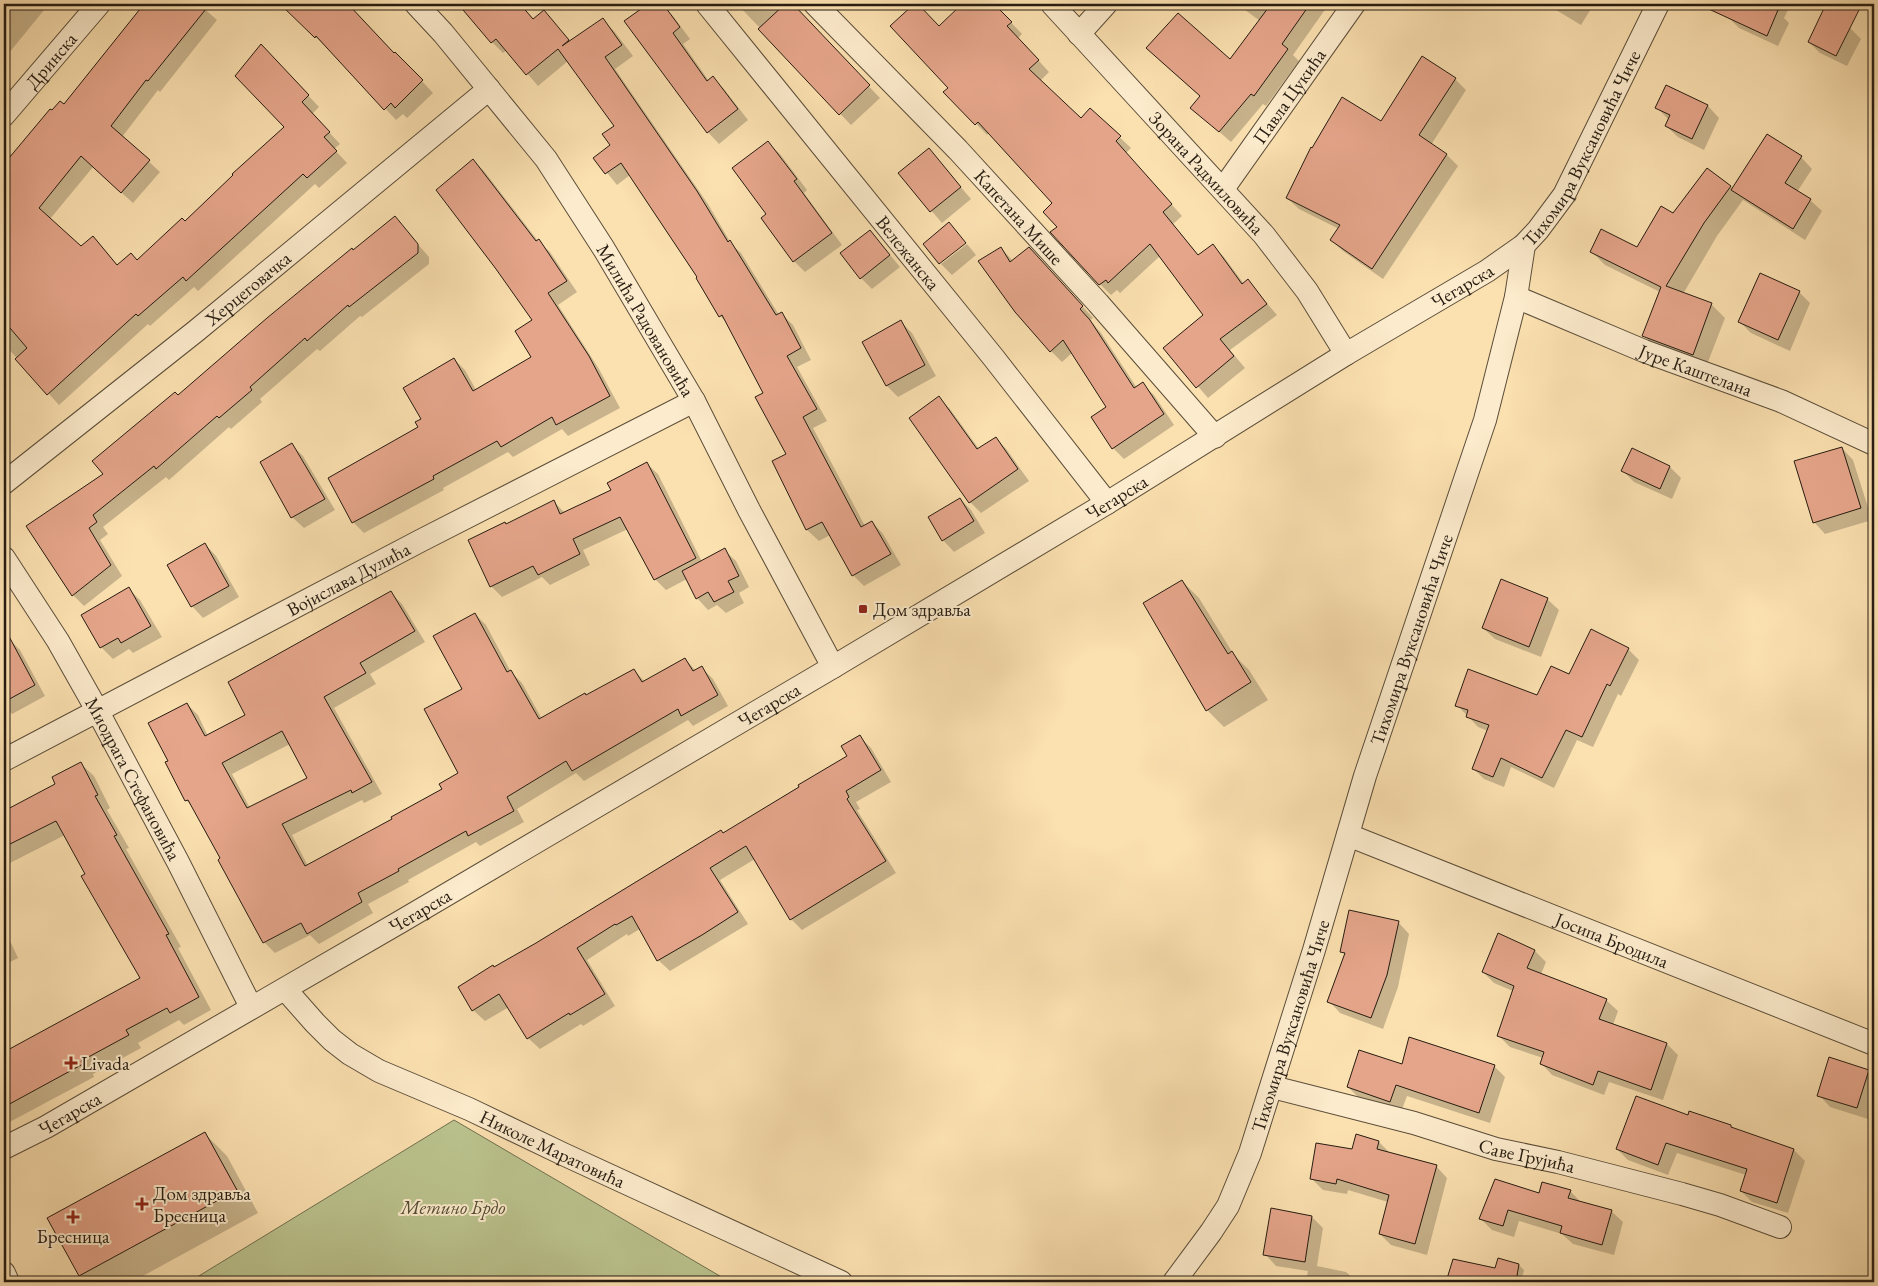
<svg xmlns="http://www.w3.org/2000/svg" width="1878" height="1286" font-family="'EB Garamond',serif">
	<rect width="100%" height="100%" fill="#fbe0b0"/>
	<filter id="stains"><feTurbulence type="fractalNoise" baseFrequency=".004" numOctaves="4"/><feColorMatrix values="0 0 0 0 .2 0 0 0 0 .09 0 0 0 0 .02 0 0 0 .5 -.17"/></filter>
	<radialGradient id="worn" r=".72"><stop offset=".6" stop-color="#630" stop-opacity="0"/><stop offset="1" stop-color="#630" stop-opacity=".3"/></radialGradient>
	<path fill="#bbc38e" stroke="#707050" d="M454,1120L730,1282H189Z"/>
	<path fill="#0003" fill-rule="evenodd" d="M4,4H49L4,59Z
		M146,4H199L217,20L160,92L158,90L122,137L160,172L133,203L93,167L50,219L80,248L93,237L118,266L137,261L185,222L285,127L272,57L319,107L312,114L340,144L334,149L347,163L319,188L315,184L198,291L194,287L150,326L148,324L59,405L4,344V153L6,151L12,156L52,112L64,106Z
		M293,4H348L394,54L407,65L433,93L407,118L403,114L396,120L328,47L327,48L289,11L295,5Z
		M460,4H520L534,20L544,12L571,42L603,20L614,31L633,56L615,69L708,204L732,245L741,253L779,315L782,314L793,325L811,360L797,367L827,421L813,428L865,526L872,522L883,534L901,565L864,586L853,575L830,535L819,541L807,530L774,461L787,454L764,393L728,324L720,316L699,278L630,175L617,185L595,158L611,145L616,126L568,61L538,86L507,50L503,53L492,42Z
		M662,4L673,16L690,39L683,44L709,81L713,78L724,89L748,120L719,144L708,132Z
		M737,4H790L880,98L851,125L787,59L760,28Z
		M915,4L939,27L963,4H993L1022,34L1018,38L1049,72L1040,81L1081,120L1091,110L1131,148L1126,153L1182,216L1173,224L1199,256L1213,246L1224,257L1244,284L1248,281L1277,315L1230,350L1245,368L1208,398L1165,348L1204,315L1160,256L1120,293L1117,290L1111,295L1100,284L1058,227L1054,203L989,133L987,135L945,92L949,88L892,26Z
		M1237,4H1329L1293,55L1299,61L1266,106L1263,104L1231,142L1192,108L1201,97L1159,60L1230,61L1260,21Z
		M1546,4H1594L1581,25Z
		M1733,4H1791L1784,18L1789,23L1778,46L1739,28L1728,17Z
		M1850,28L1861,39L1847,66L1820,53L1809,42Z
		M1455,79L1466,90L1431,145L1447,155L1458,166L1383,279L1343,251L1331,240L1339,229L1299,209L1287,198L1382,122Z
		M1666,87L1708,106L1719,118L1704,150L1678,137L1666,126L1669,120L1657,108Z
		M768,143L780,154L807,190L804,193L842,245L805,272L794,261Z
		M929,150L971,199L942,223L900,174Z
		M1801,157L1812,169L1797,192L1810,200L1822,211L1805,240L1743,200L1717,236L1683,294L1711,304L1725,318L1706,367L1657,349L1644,336L1660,292L1605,265L1591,251L1637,249L1674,215L1731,187L1733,189Z
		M473,160L484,171L538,241L550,252L577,292L558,305L599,369L620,408L568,436L562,429L513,457L508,452L443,488L444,490L364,533L353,522L420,427L454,359L465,370L476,390L532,358L533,321Z
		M394,217L429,257V264L362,317L360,316L320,351L317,349L260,399L262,402L231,429L229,427L169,480L166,477L103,527L108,534L100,540L122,576L84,606L73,595L27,526L105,475L178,397Z
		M870,231L900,267L872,289L861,278Z
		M967,244L976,255L952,275L941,264Z
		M1001,248L1013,261L1040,260L1093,318L1090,320L1101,333L1137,388L1142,384L1154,395L1174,425L1124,459L1113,448L1108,407L1072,353L1062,362L1051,351Z
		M1799,292L1810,303L1790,351L1751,333L1740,322Z
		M901,322L912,333L936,376L898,397L887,386L863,343Z
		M939,398L950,409L979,449L996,438L1007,450L1029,481L981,513L970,502Z
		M292,445L303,456L335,510L304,528L292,517Z
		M1842,448L1853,460L1872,520L1825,534L1814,522Z
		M1632,449L1670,467L1681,478L1672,499L1634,482L1622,470Z
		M647,464L658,474L702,562L724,550L736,561L749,587L739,593L744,603L726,613L717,605L708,610L697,598L687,579L666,590L655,579L628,529L583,550L590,565L550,585L542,577L502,597L491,586L506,525L554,502L565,513L613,490Z
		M960,499L971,510L985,533L954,552L943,540Z
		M205,544L216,556L239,597L203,618L192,606Z
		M1182,581L1199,598L1234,655L1249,670L1268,700L1224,727L1207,710Z
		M129,589L140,600L162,637L133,653L129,649L113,659L101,647L83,615Z
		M391,593L402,604L425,642L370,674L376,684L334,708L382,794L364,803L362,800L292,835L308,866L394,819L444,790L460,774L463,689L475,614L486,625L511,672L522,683L542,719L587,697L634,670L645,682L685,659L696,671L702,668L713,679L728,706L693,726L688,720L584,781L576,773L517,809L524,822L480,846L476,842L408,880L409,882L368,904L373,913L319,944L310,935L275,953L264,942L220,860L222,859L193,807L186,800L170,762L187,704L198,715L208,736L247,715ZM290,744L309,778L250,808L232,774Z
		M1547,599L1559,610L1541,657L1495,639L1483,628Z
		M9,639L20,650L45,696L12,714L9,711L4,714V642Z
		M1628,649L1639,660L1621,696L1618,694L1593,747L1577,740L1554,788L1511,767L1504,787L1484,779L1473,768L1488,731L1478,727L1457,705L1538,696L1570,676Z
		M860,737L871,748L891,782L856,802L860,809L857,810L896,873L802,930L791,919L755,859L720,880L748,924L670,971L658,960L640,929L628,936L627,934L587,960L615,1006L583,1026L581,1024L540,1049L528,1038L509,1007L485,1021L473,1010L494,968L723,834L848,756Z
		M81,764L94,776L110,808L107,810L129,848L126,849L181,947L178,948L211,1010L184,1025L179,1020L138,1043L141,1048L93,1074L94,1077L4,1125V1052L141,979L65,835L4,866V807L8,810L56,785Z
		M1398,922L1409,934L1398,987L1383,1029L1340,1013L1329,1001L1346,955L1341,951Z
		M4,928L18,958L4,965Z
		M1499,935L1535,951L1546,962L1541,974L1606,1000L1618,1011L1613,1025L1667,1044L1678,1055L1663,1100L1609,1082L1604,1095L1552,1075L1541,1063L1543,1058L1510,1047L1498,1035L1513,991L1494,983L1483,972Z
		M1403,1065L1494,1066L1505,1077L1490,1123L1407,1096L1401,1112L1359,1098L1348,1087Z
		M1868,1071L1874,1077V1099L1868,1119L1830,1107L1819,1095Z
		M1689,1117L1731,1126L1734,1129L1794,1150L1805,1161L1788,1213L1752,1202L1741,1191L1746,1175L1677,1153L1668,1175L1628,1160L1617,1149Z
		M204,1133L227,1156L258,1213L132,1282H87L80,1276L49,1218Z
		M1357,1136L1379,1142L1391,1154L1436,1166L1447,1178L1427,1255L1391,1245L1380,1234L1388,1202L1348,1190L1347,1194L1323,1190L1312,1179L1353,1150Z
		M1570,1191L1582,1203L1611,1211L1623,1222L1614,1255L1573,1244L1562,1234L1519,1221L1514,1237L1492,1230L1481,1219L1540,1194Z
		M1312,1217L1323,1228L1317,1266L1346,1272L1357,1282H1306L1308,1271L1276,1266L1265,1254Z
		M1454,1260L1496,1269L1519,1265L1524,1270L1521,1282H1447Z"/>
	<path fill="#e5a58a" stroke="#261c11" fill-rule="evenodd" d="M144,4H210L148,81L146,80L111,126L150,160L121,193L81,156L39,208L81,246L93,236L117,265L131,253L137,260L182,218L185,221L233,175L232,174L284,127L235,76L261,44L309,95L302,102L330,132L324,137L337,151L307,178L303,174L186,281L183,277L138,316L136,314L47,395L15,359L27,348L4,321V164L50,109L52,110L60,101L64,104Z
		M280,4H348L394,53L395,52L423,80L395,108L391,103L384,110L316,36L315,38Z
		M458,4H520L533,19L544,10L569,40L562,46L603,18L622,45L605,57L697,191L728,242L730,240L776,315L782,312L801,348L787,356L817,409L803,417L861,527L872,521L891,554L852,576L822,522L806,530L772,461L786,454L755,397L763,393L722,315L719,317L696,278L697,277L621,163L605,174L593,158L610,145L602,134L614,126L558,49L526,75L496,39L491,43Z
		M648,4H663L680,27L673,33L707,81L713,76L738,109L707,133L624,21Z
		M785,4H793L870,85L839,115L758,29Z
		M914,4H918L939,26L962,4H994L1012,22L1007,26L1039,60L1029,69L1081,118L1090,108L1121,136L1116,141L1172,204L1163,212L1198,255L1213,244L1242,284L1248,279L1267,304L1220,339L1234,356L1196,388L1163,348L1203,315L1150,244L1108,283L1106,280L1099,285L1050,232L1057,227L1043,212L1052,203L978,122L975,125L943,92L948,88L890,26Z
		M1271,4H1310L1282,44L1288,49L1254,96L1251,94L1219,132L1190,108L1200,96L1146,48L1178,13L1230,59Z
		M1698,4H1765L1778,10L1767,36Z
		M1826,4H1862L1836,56L1808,42Z
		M1422,56L1456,78L1419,135L1447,154L1372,269L1330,240L1340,225L1286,198L1311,147L1312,148L1342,97L1381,121Z
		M1666,85L1708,105L1692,139L1665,126L1670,115L1655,108Z
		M1767,134L1802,156L1785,183L1811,199L1793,229L1731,190Z
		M768,141L797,179L794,181L832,233L793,262L761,218L766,214L732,168Z
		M929,148L961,187L930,212L898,173Z
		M473,159L536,241L539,239L567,281L548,293L589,356L610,396L556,425L552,417L501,447L497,441L433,476L434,479L352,523L328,478L418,427L415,422L421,419L403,388L454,358L473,391L531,357L515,331L532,320L496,269L436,190Z
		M1707,168L1731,186L1704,223L1666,286L1712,303L1693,355L1642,336L1661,287L1590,252L1601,229L1637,247L1661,206L1673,213Z
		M395,216L418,244V253L349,307L348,305L307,341L305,338L250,387L252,390L219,418L217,416L156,469L154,466L93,515L97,522L89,528L111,565L72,596L26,526L103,474L92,461L175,392L178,395L267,318L352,248L353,250Z
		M949,222L966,243L939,264L923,244Z
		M870,230L890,255L860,279L840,253Z
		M1001,247L1010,262L1029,247L1083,306L1080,309L1090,320L1134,388L1143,382L1164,414L1112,449L1091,417L1106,407L1063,340L1050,352L1015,312L978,261Z
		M1760,273L1800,291L1778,340L1738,322Z
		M901,320L925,365L886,386L862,342Z
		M939,396L977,449L996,437L1018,469L969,503L909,418Z
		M292,443L325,499L291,518L260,462Z
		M1842,447L1861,508L1813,523L1794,461Z
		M1632,448L1670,466L1660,489L1621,471Z
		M647,462L696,558L654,580L620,517L573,539L580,554L538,575L533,566L490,587L468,540L505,522L506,524L554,500L560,514L611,490L607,483Z
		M960,498L974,521L942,541L928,517Z
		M205,543L229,586L191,607L167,565Z
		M725,548L739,576L728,581L734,592L714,602L708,592L696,599L682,571Z
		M1501,579L1548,598L1529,647L1482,628Z
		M1182,580L1228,654L1232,651L1251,682L1206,711L1143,603Z
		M129,587L151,626L121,643L118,638L100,648L81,615Z
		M391,591L415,631L360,663L366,673L324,697L372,782L352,793L351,790L282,824L305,866L392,819L391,817L442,789L439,784L458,773L424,709L462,689L433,636L475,613L507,672L511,670L539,719L585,693L586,695L634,669L642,682L685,658L693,671L702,666L718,695L681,716L678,709L572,771L566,761L507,797L514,811L468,836L466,831L398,869L399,871L358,893L362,902L307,934L301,923L263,943L218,860L220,858L188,800L185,801L165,762L168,761L148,723L187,703L205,736L245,715L228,682ZM282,731L307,778L247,808L222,763Z
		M4,627L35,685L4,702Z
		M1591,629L1629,648L1610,686L1607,684L1582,737L1566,730L1542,778L1501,758L1493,777L1472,769L1489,725L1466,717L1468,710L1455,706L1468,669L1537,695L1551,666L1569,674Z
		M860,735L881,770L846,791L849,797L847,799L886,861L790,920L746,846L710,868L738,912L702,935L657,961L632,916L616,925L615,924L577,948L605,994L570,1015L569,1013L527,1039L499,994L472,1011L458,987L493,965L494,967L536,943L721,830L723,833L799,787L798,785L847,756L841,746Z
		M81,762L98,795L95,796L117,835L114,836L169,934L166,935L199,997L170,1013L167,1008L126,1030L129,1035L81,1061L83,1064L4,1107V1052L140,978L81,876L85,874L56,821L4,847V811L55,784L52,777Z
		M1349,910L1399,921L1387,975L1371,1018L1327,1002L1345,953L1340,952Z
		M1498,933L1535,950L1527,968L1607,999L1599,1019L1667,1043L1651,1090L1598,1071L1593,1085L1540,1064L1544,1052L1497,1036L1514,986L1482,972Z
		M1409,1037L1495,1065L1479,1113L1396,1085L1390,1102L1347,1087L1359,1050L1402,1064Z
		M1829,1057L1869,1070L1857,1108L1817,1096Z
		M1636,1096L1688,1115L1689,1111L1731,1125V1127L1794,1149L1777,1203L1740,1191L1747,1169L1666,1143L1658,1165L1616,1149Z
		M205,1132L237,1190L79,1276L47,1218Z
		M1356,1134L1379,1141L1377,1149L1437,1165L1415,1244L1379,1234L1389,1195L1337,1179L1336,1184L1310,1179L1316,1143L1352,1149Z
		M1495,1179L1539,1193L1542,1182L1571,1190L1568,1198L1612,1210L1602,1245L1560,1233L1562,1226L1508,1210L1503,1226L1479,1219Z
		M1271,1208L1312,1216L1305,1262L1263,1255Z
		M1498,1258L1519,1264L1516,1282H1446L1453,1259L1495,1268Z"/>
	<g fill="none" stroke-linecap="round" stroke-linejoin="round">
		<defs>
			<g id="street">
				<path id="s1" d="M416,4L443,33L546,159L604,249L694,401L749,510L833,667"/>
				<path id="s2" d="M707,4L993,357L1107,503"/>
				<path id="s3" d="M815,4L958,150L1098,303L1215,437"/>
				<path id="s4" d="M1052,4L1264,235L1307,291L1346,354"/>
				<path d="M1079,34L1106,4"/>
				<path id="s5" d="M4,115L99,4"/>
				<path id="s6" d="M1223,189L1354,4"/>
				<path id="s7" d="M1516,297L1644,351L1781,401L1874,444"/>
				<path id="s8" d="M4,483L196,331L489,89"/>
				<path id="s9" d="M4,558L58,641L97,710L178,862L251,1007"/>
				<path id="s10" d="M4,760L420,541L694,401"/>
				<path id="s11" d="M1348,835L1874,1044"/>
				<path id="s12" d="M285,989L315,1023L332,1040L350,1054L379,1071L469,1109L563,1154L841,1282"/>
				<path id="s13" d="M1272,1087L1414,1123L1496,1149L1558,1162L1682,1194L1720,1205L1780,1227"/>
				<path id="s14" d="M4,1148L46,1127L400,922L833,667L1107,503L1346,354L1487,271L1524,245L1538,230L1564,195L1658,4"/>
				<path d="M4,1273L8,1282"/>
				<path id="s15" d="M1174,1282L1211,1232L1228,1206L1250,1153L1314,950L1365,776L1485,420L1516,297L1524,245"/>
			</g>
		</defs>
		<use href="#street" stroke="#5b4d39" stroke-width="24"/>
		<use href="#street" stroke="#fcebcc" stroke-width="22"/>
	</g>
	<g fill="#8f2418" stroke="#fcebcc" stroke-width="2">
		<rect x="858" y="604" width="10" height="10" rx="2.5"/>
		<path d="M68.5 1055.5h5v5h5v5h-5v5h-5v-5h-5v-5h5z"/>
		<path d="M139.5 1196.5h5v5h5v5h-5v5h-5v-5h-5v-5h5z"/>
		<path d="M70.5 1209.5h5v5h5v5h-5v5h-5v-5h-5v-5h5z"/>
	</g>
	<g text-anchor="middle" stroke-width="4" stroke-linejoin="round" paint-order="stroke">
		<g font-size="19" fill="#261c11" stroke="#fcebcc">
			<text dy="7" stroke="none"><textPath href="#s5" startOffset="72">Дринска</textPath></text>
			<text dy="7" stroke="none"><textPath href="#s6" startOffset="114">Павла Цукића</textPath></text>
			<text dy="7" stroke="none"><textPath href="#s14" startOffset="1882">Тихомира Вуксановића Чиче</textPath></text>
			<text dy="7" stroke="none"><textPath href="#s4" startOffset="229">Зорана Радмиловића</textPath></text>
			<text dy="7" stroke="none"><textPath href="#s3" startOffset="295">Капетана Мише</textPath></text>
			<text dy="7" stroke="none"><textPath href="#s2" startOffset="320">Вележанска</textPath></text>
			<text dy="7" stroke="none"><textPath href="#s14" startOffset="1694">Чегарска</textPath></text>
			<text dy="7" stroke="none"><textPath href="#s8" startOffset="312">Херцеговачка</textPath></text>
			<text dy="7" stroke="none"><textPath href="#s1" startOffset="392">Милића Радовановића</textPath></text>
			<text dy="7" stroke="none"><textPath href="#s7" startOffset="194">Јуре Каштелана</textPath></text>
			<text dy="7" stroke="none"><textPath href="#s14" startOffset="1289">Чегарска</textPath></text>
			<text dy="7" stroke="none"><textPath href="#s10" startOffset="389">Војислава Дулића</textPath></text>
			<text dy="7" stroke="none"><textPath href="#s15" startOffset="689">Тихомира Вуксановића Чиче</textPath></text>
			<text dy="7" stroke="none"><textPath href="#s14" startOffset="884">Чегарска</textPath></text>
			<text dy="7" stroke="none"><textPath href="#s9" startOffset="256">Миодрага Стефановића</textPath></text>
			<text dy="7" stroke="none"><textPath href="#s14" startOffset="479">Чегарска</textPath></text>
			<text dy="7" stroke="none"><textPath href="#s11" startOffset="284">Јосипа Бродила</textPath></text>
			<text dy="7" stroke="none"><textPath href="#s15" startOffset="284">Тихомира Вуксановића Чиче</textPath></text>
			<text dy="7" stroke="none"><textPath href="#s14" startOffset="74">Чегарска</textPath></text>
			<text dy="7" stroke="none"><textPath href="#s12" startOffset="316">Николе Маратовића</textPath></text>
			<text dy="7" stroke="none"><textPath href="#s13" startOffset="264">Саве Грујића</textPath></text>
		</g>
		<g font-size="19" fill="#261c11" stroke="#fcebcc" text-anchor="start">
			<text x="873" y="616">Дом здравља</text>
			<text x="81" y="1070">Livada</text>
			<text x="153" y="1200">Дом здравља<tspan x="153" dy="22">Бресница</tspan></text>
			<text x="73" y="1243" text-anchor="middle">Бресница</text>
		</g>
		<g font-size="19" font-style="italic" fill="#534e36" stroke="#fcebcc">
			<text x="453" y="1214">Метино Брдо</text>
		</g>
	</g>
	<rect width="1878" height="1286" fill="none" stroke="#fbe0b0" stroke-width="20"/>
	<rect x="5" y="5" width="1868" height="1276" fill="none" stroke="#261c11" stroke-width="2.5"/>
	<rect x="10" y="10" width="1858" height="1266" fill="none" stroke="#261c11"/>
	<rect width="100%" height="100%" filter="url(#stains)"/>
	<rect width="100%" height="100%" fill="url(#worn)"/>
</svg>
